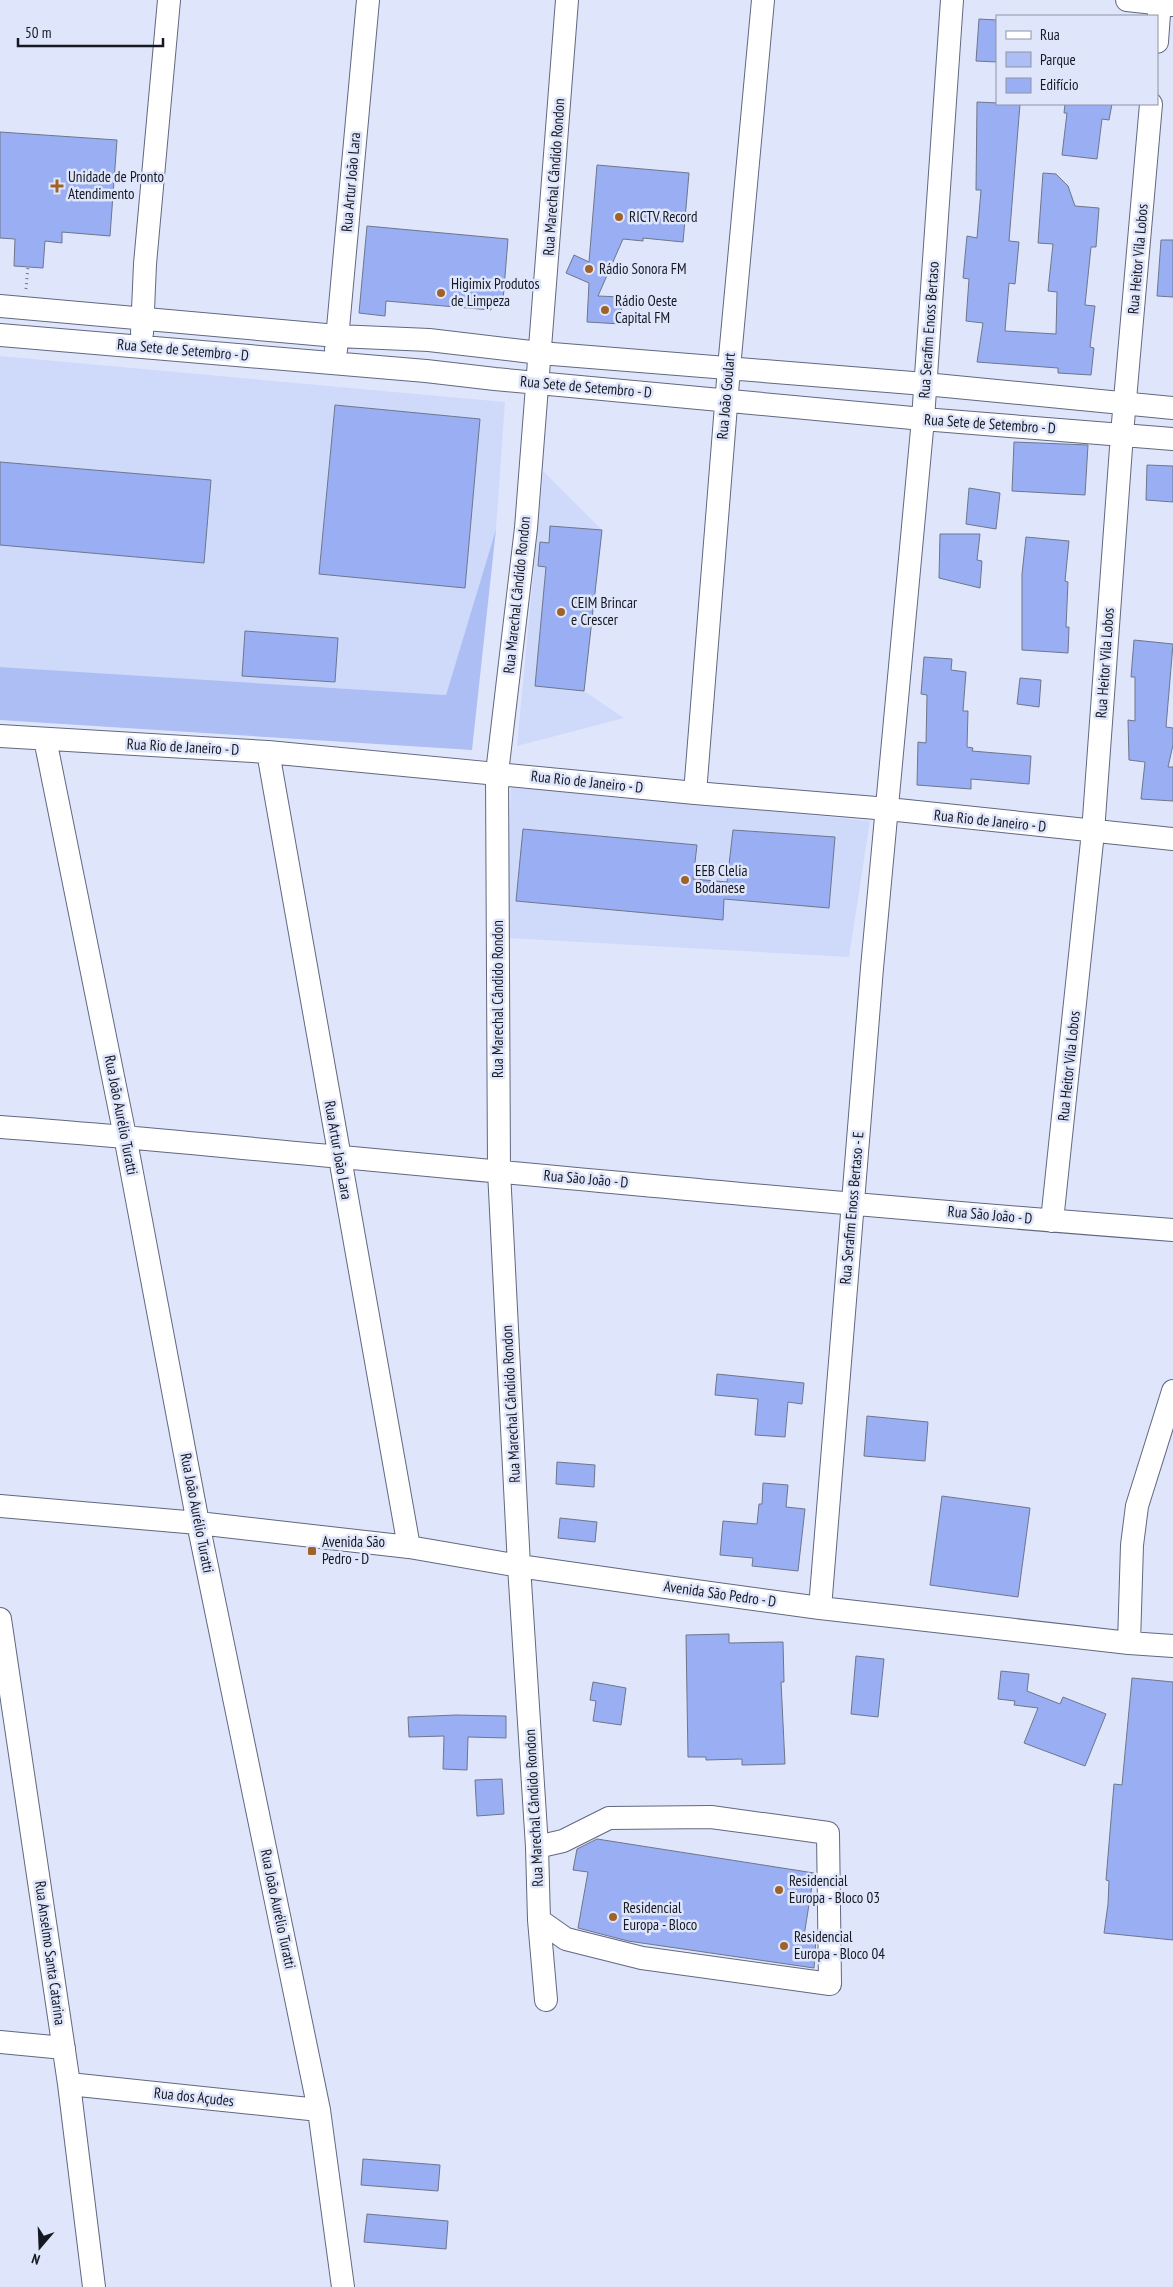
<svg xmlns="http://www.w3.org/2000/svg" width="1173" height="2287" font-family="'PT Sans Narrow',sans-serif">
	<rect width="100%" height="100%" fill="#dfe6fb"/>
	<path fill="#cfdafb" d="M0,356L505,402L496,529L446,695L0,667Z
		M543,471L602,530L584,691L624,718L517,746Z
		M511,785L870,821L849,957L506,938Z"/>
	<path fill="#acbef4" d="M496,529L472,750L0,720V667L446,695Z"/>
	<path fill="#99aef3" stroke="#6e768c" d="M979,19L997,20V62L976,61Z
		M977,102L1020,104L1009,241L1019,242L1015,284L1009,283L1005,331L1056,334L1057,292L1048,291L1053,244L1038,243L1043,173L1056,174L1068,186L1075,206L1099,208L1096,247H1091L1085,305L1095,306L1090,347L1094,348L1091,375L1058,373V368L977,362L983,323L966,321L969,279L963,278L967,236L977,238L981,190H976Z
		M1065,104H1112L1109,120L1102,119L1097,159L1062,155L1067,113H1064Z
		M0,132L117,140L110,236L62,232V243L45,241L43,268L14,266L15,239L0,238Z
		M597,165L689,173L683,242L643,238V241L623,239L598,296L622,297L621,324L587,322L589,283L566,273L574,255L589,262Z
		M367,226L508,239L503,301L491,300V310L386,301L385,316L359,313Z
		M1161,240H1173V297L1157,296Z
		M335,405L480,419L465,588L319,574Z
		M1014,442L1088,445L1085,495L1012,491Z
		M0,462L211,480L204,563L0,545Z
		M1147,465L1173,466V502L1146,500Z
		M969,488L1000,493L996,529L966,524Z
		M550,526L602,530L584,691L535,686L546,567L538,566L540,542L549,543Z
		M940,534H980L977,560L982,561L980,588L939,578Z
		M1026,537L1069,541L1065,581L1068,582L1066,627H1069L1068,653L1022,650V574Z
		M245,631L338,638L335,682L242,676Z
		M1134,640L1173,644L1166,727L1173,728V745L1168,767H1173V801L1141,799L1145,762L1129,760L1128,720L1135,721V677H1131Z
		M924,657L952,659L951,670L966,672L963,711H968L967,747L973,748L972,751L1031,756L1029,784L971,779V789L917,785L918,742L926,743L927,695L921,694Z
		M1020,678L1041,680L1039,707L1017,704Z
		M523,829L697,845L693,879L727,882L733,830L835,837L829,908L724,899L723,920L516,901Z
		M717,1374L804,1383L802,1404L788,1402L785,1437L755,1435L758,1399L715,1395Z
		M867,1416L928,1422L925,1461L864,1456Z
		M557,1462L595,1465L594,1487L556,1484Z
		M763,1483L788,1485L786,1507L805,1509L798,1571L752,1566L753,1558L720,1555L723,1521L757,1524L759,1504H762Z
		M942,1496L1030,1508L1018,1597L930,1585Z
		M560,1518L597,1522L595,1542L558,1538Z
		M729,1634V1643L783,1642L784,1682H781L785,1764L742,1765V1759L706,1760V1757H688L686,1635Z
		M856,1656L884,1659L878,1717L851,1714Z
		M1001,1671L1029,1674L1027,1691L1060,1704L1063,1697L1106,1714L1085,1766L1024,1743L1038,1708L1014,1705L1015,1701L998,1699Z
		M1132,1678L1173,1682V1940L1104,1933L1108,1904L1109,1881L1106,1880L1114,1784L1122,1785Z
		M593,1682L626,1688L621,1725L593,1721L596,1701L590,1700Z
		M456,1715L506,1716V1738L468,1737L467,1770L443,1769L444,1736L409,1737L408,1717Z
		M502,1779L504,1814L477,1816L475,1780Z
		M597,1839L814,1873L804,1936L816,1938L814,1968L628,1941L578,1928L588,1872L573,1870L577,1849Z
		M363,2159L440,2165L438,2191L361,2185Z
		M367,2214L448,2221L446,2249L364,2242Z"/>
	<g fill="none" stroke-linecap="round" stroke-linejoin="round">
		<defs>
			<path id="minor" d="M1127,0L1173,5
				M1157,42L1160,0
				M0,306L337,336L429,340L540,353L925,384L1173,408
				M142,333L145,264L169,0
				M0,335L426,371L495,379L923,419L1173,439
				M336,350L368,0
				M0,736L268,752L695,793L888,809L1173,839
				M45,739L125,1136L198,1523L319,2110L343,2287
				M268,752L409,1547
				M695,793L729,368L763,0
				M0,1127C114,1135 228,1147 342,1157C619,1183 896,1209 1173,1230
				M1052,1221L1093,832L1122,434L1151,104
				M0,1506L198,1523L409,1547L519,1566L666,1587L820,1608L1129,1643L1173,1646
				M820,1608L872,968L923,419L952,0
				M0,1619L69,2084L94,2287
				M1129,1643L1132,1545L1137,1506L1173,1391
				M537,1847L563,1841L609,1818L711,1817L828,1833L830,1984L642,1958L566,1939L539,1920
				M546,2000L539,1920L537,1847L519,1566L499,1171L497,773L526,528L567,0
				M0,2042L64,2048
				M69,2084L319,2110"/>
		</defs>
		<use href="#minor" stroke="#61687f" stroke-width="24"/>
		<path stroke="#727685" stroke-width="3" stroke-dasharray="1 4" stroke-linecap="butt" d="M26,289L28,266"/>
		<use href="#minor" stroke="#fff" stroke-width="22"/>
	</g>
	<g fill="#a06228" stroke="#dfe6fb" stroke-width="2">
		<path d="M54.5 178.5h5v5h5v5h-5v5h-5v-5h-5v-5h5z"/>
		<circle cx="619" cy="217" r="5"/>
		<circle cx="589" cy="269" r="5"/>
		<circle cx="441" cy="293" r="5"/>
		<circle cx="605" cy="310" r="5"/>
		<circle cx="561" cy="612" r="5"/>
		<circle cx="685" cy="880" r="5"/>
		<rect x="307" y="1546" width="10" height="10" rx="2.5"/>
		<circle cx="779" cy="1890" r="5"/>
		<circle cx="613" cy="1917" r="5"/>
		<circle cx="784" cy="1946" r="5"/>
	</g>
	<g text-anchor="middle" stroke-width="5" stroke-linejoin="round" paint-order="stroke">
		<g font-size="15" fill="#161922" stroke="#dfe6fb" text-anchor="start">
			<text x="68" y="182">Unidade de Pronto<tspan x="68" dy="17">Atendimento</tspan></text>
			<text x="629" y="222">RICTV Record</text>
			<text x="599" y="274">Rádio Sonora FM</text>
			<text x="451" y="289">Higimix Produtos<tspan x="451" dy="17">de Limpeza</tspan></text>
			<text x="615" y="306">Rádio Oeste<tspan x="615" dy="17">Capital FM</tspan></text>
			<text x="571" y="608">CEIM Brincar<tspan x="571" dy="17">e Crescer</tspan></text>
			<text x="695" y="876">EEB Clelia<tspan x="695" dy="17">Bodanese</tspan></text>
			<text x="322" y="1547">Avenida São<tspan x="322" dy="17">Pedro - D</tspan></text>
			<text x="789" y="1886">Residencial<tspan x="789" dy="17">Europa - Bloco 03</tspan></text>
			<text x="623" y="1913">Residencial<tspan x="623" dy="17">Europa - Bloco</tspan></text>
			<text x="794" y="1942">Residencial<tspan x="794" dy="17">Europa - Bloco 04</tspan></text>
		</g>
		<g font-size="15" fill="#161922" stroke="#dfe6fb">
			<text transform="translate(554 177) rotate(-86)" y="5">Rua Marechal Cândido Rondon</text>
			<text transform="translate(351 182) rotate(-85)" y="5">Rua Artur João Lara</text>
			<text transform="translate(1138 259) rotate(-85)" y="5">Rua Heitor Vila Lobos</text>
			<text transform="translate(929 330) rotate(-86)" y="5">Rua Serafim Enoss Bertaso</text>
			<text transform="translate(183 350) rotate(5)" y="5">Rua Sete de Setembro - D</text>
			<text transform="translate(586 387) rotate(5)" y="5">Rua Sete de Setembro - D</text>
			<text transform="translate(726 396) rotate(-85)" y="5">Rua João Goulart</text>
			<text transform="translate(990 424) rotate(4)" y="5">Rua Sete de Setembro - D</text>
			<text transform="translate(517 595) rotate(-84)" y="5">Rua Marechal Cândido Rondon</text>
			<text transform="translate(1105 663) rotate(-86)" y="5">Rua Heitor Vila Lobos</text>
			<text transform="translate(183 747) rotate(3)" y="5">Rua Rio de Janeiro - D</text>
			<text transform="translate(587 782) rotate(6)" y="5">Rua Rio de Janeiro - D</text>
			<text transform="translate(990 821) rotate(6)" y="5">Rua Rio de Janeiro - D</text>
			<text transform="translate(498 999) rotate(-90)" y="5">Rua Marechal Cândido Rondon</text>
			<text transform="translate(1069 1066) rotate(-84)" y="5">Rua Heitor Vila Lobos</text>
			<text transform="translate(121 1115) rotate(79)" y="5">Rua João Aurélio Turatti</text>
			<text transform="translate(338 1150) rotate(80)" y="5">Rua Artur João Lara</text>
			<text transform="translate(586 1179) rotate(5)" y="5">Rua São João - D</text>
			<text transform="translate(852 1208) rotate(-85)" y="5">Rua Serafim Enoss Bertaso - E</text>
			<text transform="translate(990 1215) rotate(5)" y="5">Rua São João - D</text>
			<text transform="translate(511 1404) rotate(-93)" y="5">Rua Marechal Cândido Rondon</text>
			<text transform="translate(197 1513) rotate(79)" y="5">Rua João Aurélio Turatti</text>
			<text transform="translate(720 1594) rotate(8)" y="5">Avenida São Pedro - D</text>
			<text transform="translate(534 1808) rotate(-93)" y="5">Rua Marechal Cândido Rondon</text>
			<text transform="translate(278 1909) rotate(78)" y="5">Rua João Aurélio Turatti</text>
			<text transform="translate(50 1953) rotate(82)" y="5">Rua Anselmo Santa Catarina</text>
			<text transform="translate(194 2097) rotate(6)" y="5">Rua dos Açudes</text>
		</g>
	</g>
	<rect x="996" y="15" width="162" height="90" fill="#dfe6fb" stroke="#8f94a4"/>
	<rect x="1006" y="31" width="25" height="8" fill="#ffffff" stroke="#8f94a4"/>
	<text x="1040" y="40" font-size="15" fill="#161922">Rua</text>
	<rect x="1006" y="52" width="25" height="15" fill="#acbef4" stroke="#8f94a4"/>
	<text x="1040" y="65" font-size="15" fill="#161922">Parque</text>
	<rect x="1006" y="78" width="25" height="15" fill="#99aef3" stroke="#8f94a4"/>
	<text x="1040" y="90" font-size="15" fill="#161922">Edifício</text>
	<g transform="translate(40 2247) rotate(199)" stroke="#dfe6fb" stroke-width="4" paint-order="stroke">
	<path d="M0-4L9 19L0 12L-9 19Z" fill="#161922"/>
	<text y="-8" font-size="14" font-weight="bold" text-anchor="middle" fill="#161922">N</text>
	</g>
	<path d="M18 38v8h145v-8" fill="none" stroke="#161922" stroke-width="2.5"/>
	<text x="25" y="38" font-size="15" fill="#161922" stroke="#dfe6fb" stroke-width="4" paint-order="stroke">50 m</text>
</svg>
